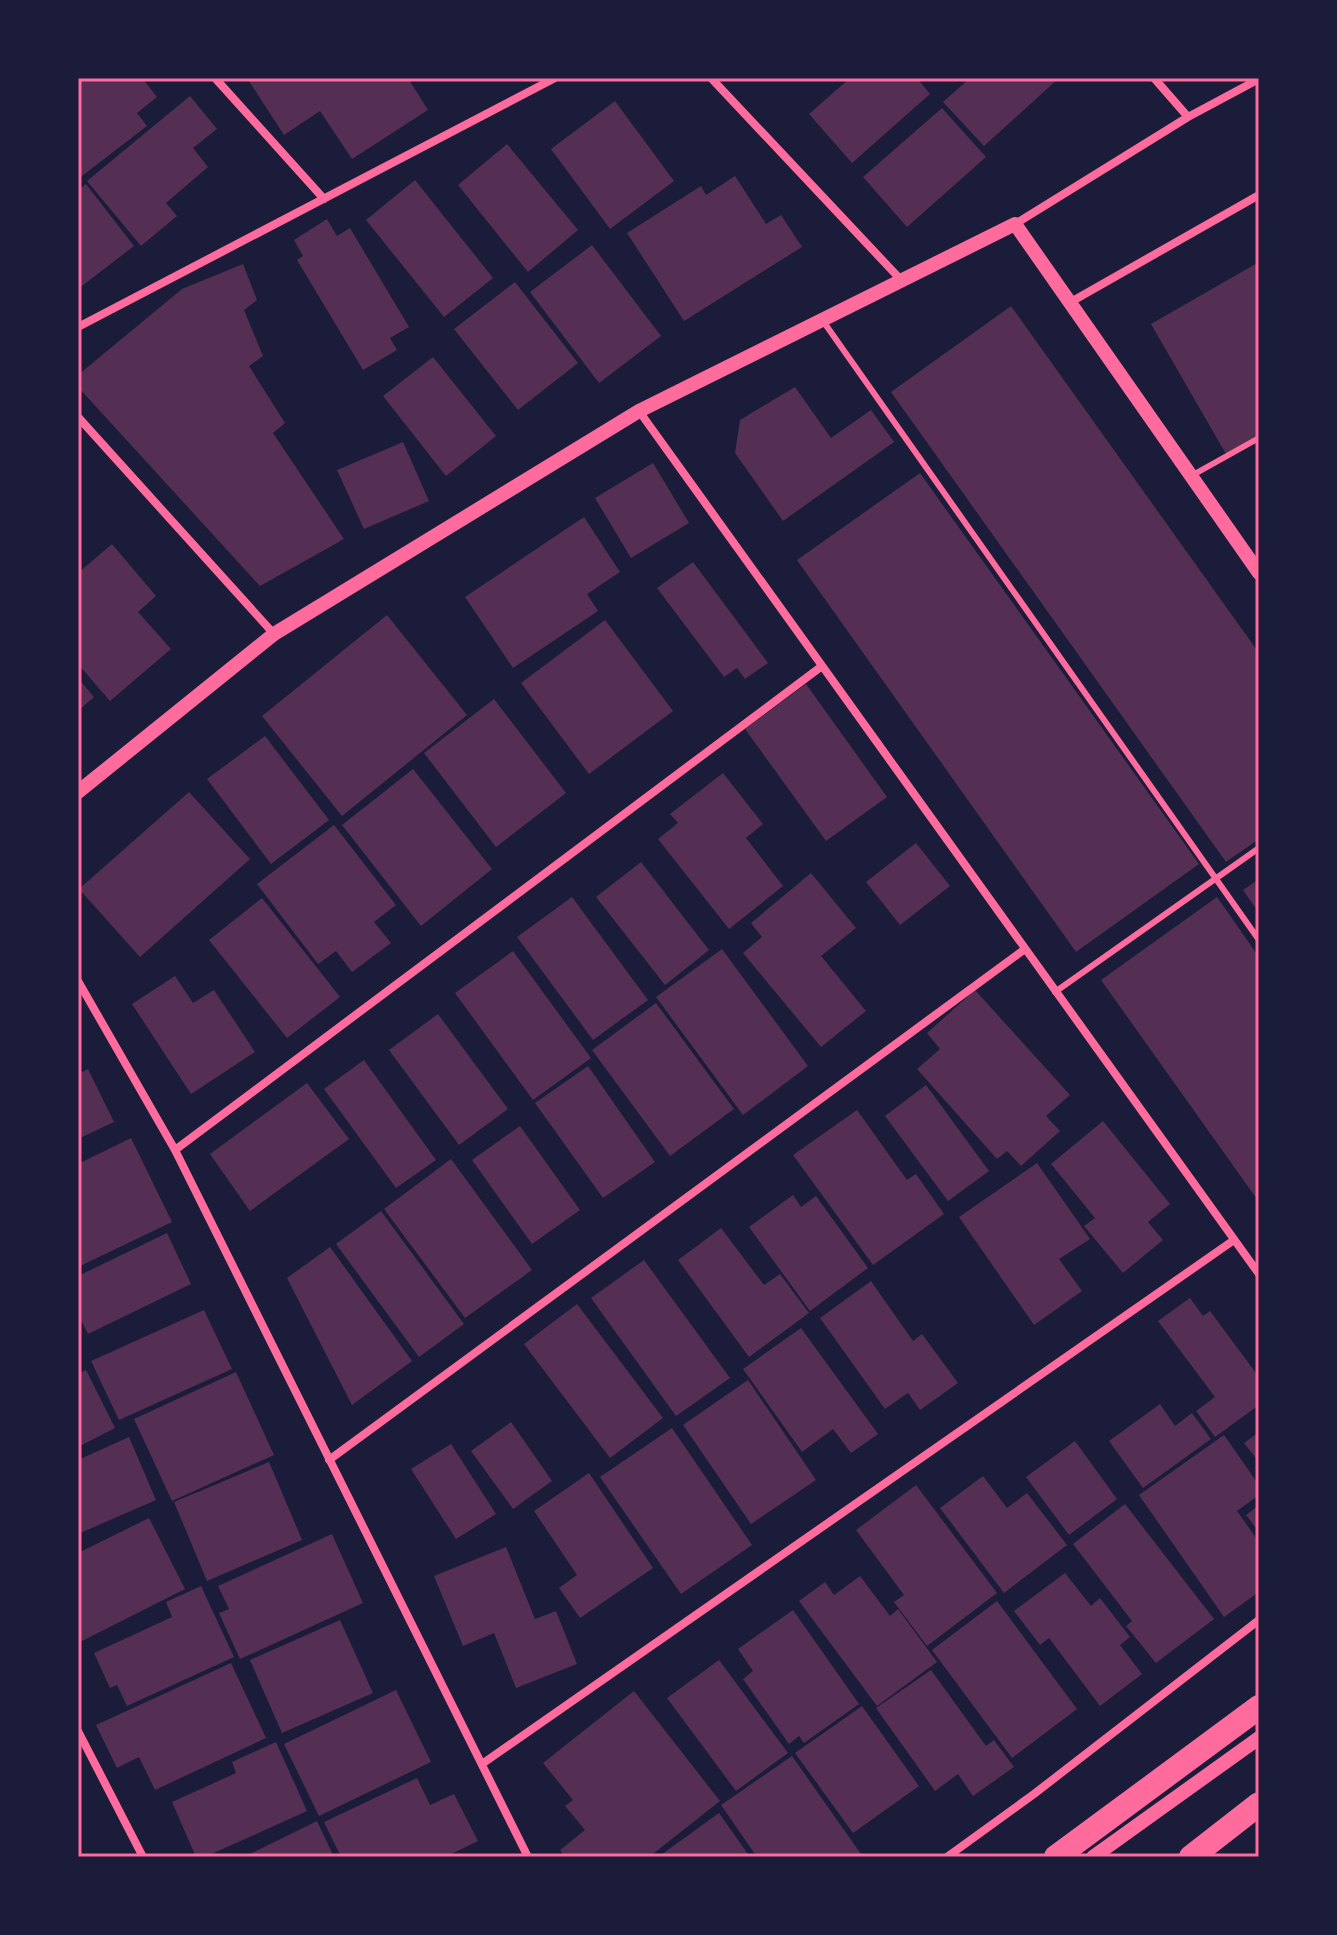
<svg xmlns="http://www.w3.org/2000/svg" width="1337" height="1935" font-family="'DejaVu Sans',sans-serif">
	<rect width="100%" height="100%" fill="#1b1b3a"/>
	<path fill="#542f53" d="M80,78H142L157,97L137,113L147,126L78,179V79Z
		M254,78H408L428,110L352,159L320,111L284,135L249,81Z
		M850,78H917L930,94L852,163L809,114Z
		M970,78H1059L984,146L943,102Z
		M190,96L217,129L193,148L208,167L166,203L177,216L141,246L87,181Z
		M615,101L674,181L610,229L551,149Z
		M942,108L986,157L907,227L863,177Z
		M507,144L578,230L528,272L458,185Z
		M735,176L766,224L781,215L802,247L684,321L627,233L701,186L706,195Z
		M415,180L493,278L444,317L366,220Z
		M86,184L134,246L78,289V190Z
		M327,219L337,236L350,228L409,327L390,338L397,350L363,370L297,260L303,256L294,240Z
		M592,245L661,336L599,383L530,292Z
		M1259,262V435L1226,454L1151,324Z
		M243,264L257,300L244,310L263,356L249,366L285,423L273,433L344,539L260,586L78,387V375L182,289Z
		M515,282L578,363L518,410L454,329Z
		M1011,306L1259,653V839L1226,862L891,392Z
		M433,357L496,436L446,476L383,396Z
		M795,387L831,438L871,410L894,442L783,521L735,453L740,420Z
		M403,442L429,501L364,529L337,470Z
		M653,463L689,523L631,558L595,498Z
		M920,473L1199,864L1076,952L797,560Z
		M584,517L620,572L587,594L598,611L513,668L465,597Z
		M112,544L156,596L138,612L171,649L110,701L78,664V573Z
		M693,562L768,663L745,679L737,668L724,677L657,588Z
		M387,615L467,715L342,816L262,716Z
		M605,620L673,711L589,774L521,683Z
		M78,678L94,697L78,711Z
		M806,684L887,797L826,841L745,729Z
		M494,699L566,793L496,847L424,753Z
		M265,736L329,820L271,864L207,779Z
		M413,769L492,869L421,926L342,825Z
		M723,773L763,824L746,838L783,886L729,929L658,839L678,823L670,814Z
		M189,792L250,859L140,957L79,889Z
		M334,825L396,905L374,922L391,943L352,972L336,951L318,964L257,884Z
		M916,843L950,886L900,925L866,882Z
		M641,862L709,950L665,985L596,897Z
		M811,873L856,928L821,956L866,1011L821,1047L743,953L762,937L751,923Z
		M1259,879V913L1243,890Z
		M572,897L648,1000L593,1040L517,937Z
		M1217,897L1259,957V1202L1101,980Z
		M262,898L340,997L287,1038L209,940Z
		M722,949L808,1066L743,1115L656,997Z
		M513,951L591,1058L533,1100L455,993Z
		M175,976L193,1003L214,990L255,1052L191,1094L132,1004Z
		M975,990L1070,1095L1046,1116L1060,1131L1021,1166L1007,1151L997,1159L917,1069L940,1049L927,1033Z
		M656,1003L734,1109L670,1156L592,1050Z
		M438,1014L508,1109L459,1145L389,1050Z
		M364,1060L436,1160L396,1188L324,1089Z
		M588,1066L655,1162L603,1198L535,1103Z
		M88,1069L114,1122L78,1139V1074Z
		M307,1083L349,1139L250,1211L210,1154Z
		M926,1085L989,1171L948,1201L885,1116Z
		M857,1110L907,1180L916,1174L944,1214L873,1265L793,1155Z
		M1103,1121L1170,1204L1148,1222L1163,1240L1123,1273L1084,1226L1095,1218L1051,1164Z
		M520,1126L580,1210L532,1244L472,1160Z
		M131,1138L172,1222L78,1267V1164Z
		M451,1159L532,1270L465,1318L384,1209Z
		M1037,1163L1090,1239L1059,1259L1082,1291L1034,1325L959,1217Z
		M793,1195L801,1207L816,1196L868,1268L810,1311L749,1227Z
		M381,1211L464,1324L419,1357L336,1244Z
		M721,1228L764,1285L780,1274L809,1313L749,1357L678,1260Z
		M167,1233L191,1284L88,1334L78,1314V1276Z
		M330,1247L412,1361L352,1405L287,1278Z
		M644,1260L730,1378L676,1416L591,1298Z
		M871,1281L913,1341L922,1334L958,1383L920,1410L908,1393L885,1409L820,1318Z
		M1190,1298L1203,1316L1210,1311L1259,1377V1405L1215,1437L1196,1411L1215,1397L1158,1321Z
		M577,1304L663,1418L610,1458L524,1344Z
		M204,1310L232,1369L119,1420L91,1361Z
		M801,1328L878,1434L851,1453L833,1429L802,1452L743,1369Z
		M86,1370L115,1428L78,1447V1374Z
		M236,1372L274,1455L172,1501L134,1419Z
		M748,1380L816,1480L751,1524L683,1425Z
		M1160,1404L1175,1426L1192,1413L1211,1439L1143,1488L1109,1441Z
		M511,1422L552,1481L513,1509L471,1451Z
		M672,1428L752,1545L681,1594L600,1477Z
		M1259,1432V1462L1244,1443Z
		M1224,1435L1259,1485V1495L1237,1511L1259,1542V1592L1224,1617L1139,1495Z
		M129,1437L156,1500L78,1534V1460Z
		M1075,1441L1117,1499L1069,1535L1026,1477Z
		M451,1444L496,1514L456,1539L411,1469Z
		M269,1462L302,1540L207,1581L174,1502Z
		M589,1473L653,1568L580,1618L559,1588L577,1575L534,1511Z
		M983,1476L1007,1508L1027,1493L1067,1545L1004,1593L940,1508Z
		M916,1485L997,1593L927,1646L894,1602L904,1595L856,1530Z
		M1125,1504L1214,1619L1156,1663L1126,1626L1132,1621L1073,1544Z
		M1259,1505V1532L1246,1515Z
		M149,1518L185,1589L78,1643V1553Z
		M332,1534L363,1603L240,1659L219,1613L229,1609L218,1586Z
		M506,1547L535,1619L556,1611L577,1664L516,1688L494,1633L463,1646L434,1576Z
		M1065,1573L1091,1606L1100,1598L1130,1637L1120,1645L1142,1674L1100,1706L1049,1638L1040,1645L1014,1611Z
		M860,1576L890,1616L898,1609L937,1662L877,1706L799,1601L825,1582L834,1595Z
		M201,1586L234,1657L127,1706L117,1685L110,1688L94,1653L172,1617L166,1602Z
		M997,1601L1077,1709L1012,1758L932,1650Z
		M793,1610L859,1704L804,1743L799,1736L789,1744L743,1679L753,1671L738,1649Z
		M340,1620L373,1693L282,1733L250,1660Z
		M719,1660L788,1753L736,1791L667,1698Z
		M231,1663L266,1738L155,1790L139,1757L117,1768L96,1725Z
		M931,1670L986,1746L994,1740L1014,1767L973,1796L958,1774L935,1791L876,1708Z
		M396,1690L431,1762L319,1816L284,1744Z
		M634,1691L720,1801L649,1857H565L560,1850L585,1830L565,1806L573,1800L543,1763Z
		M862,1706L919,1786L853,1833L795,1753Z
		M276,1742L307,1811L205,1857H196L172,1802L236,1773L232,1762Z
		M792,1756L861,1854L856,1857H757L721,1805Z
		M417,1778L430,1805L454,1794L478,1841L445,1857H341L324,1822Z
		M719,1813L750,1857H658Z
		M317,1821L334,1857H244Z"/>
	<g fill="none" stroke-linecap="round" stroke-linejoin="round">
		<path stroke="#ff6b9d" stroke-width="6" d="M823,321L1259,940
			M1191,476L1259,438
			M1055,992L1259,848"/>
		<path stroke="#ff6b9d" stroke-width="8" d="M215,78L324,199
			M711,78L902,281
			M1154,78L1188,117
			M1015,224L1188,117L1259,79
			M1069,303L1259,195
			M78,327L555,78
			M639,411L1259,1274
			M78,417L274,634
			M78,981L175,1150L528,1857
			M175,1150L822,666
			M329,1460L1025,949
			M78,1731L143,1857
			M482,1764L1234,1240
			M947,1857L1034,1794L1259,1620"/>
		<path stroke="#ff6b9d" stroke-width="14" d="M78,792L274,634L639,411L1015,224L1259,573
			M1093,1857L1259,1738"/>
		<path stroke="#ff6b9d" stroke-width="24" d="M1056,1857L1259,1707
			M1191,1857L1259,1804"/>
	</g>
	<rect width="1337" height="1935" fill="none" stroke="#1b1b3a" stroke-width="160"/>
	<rect x="80" y="80" width="1177" height="1775" fill="none" stroke="#ff6b9d" stroke-width="3"/>
</svg>
